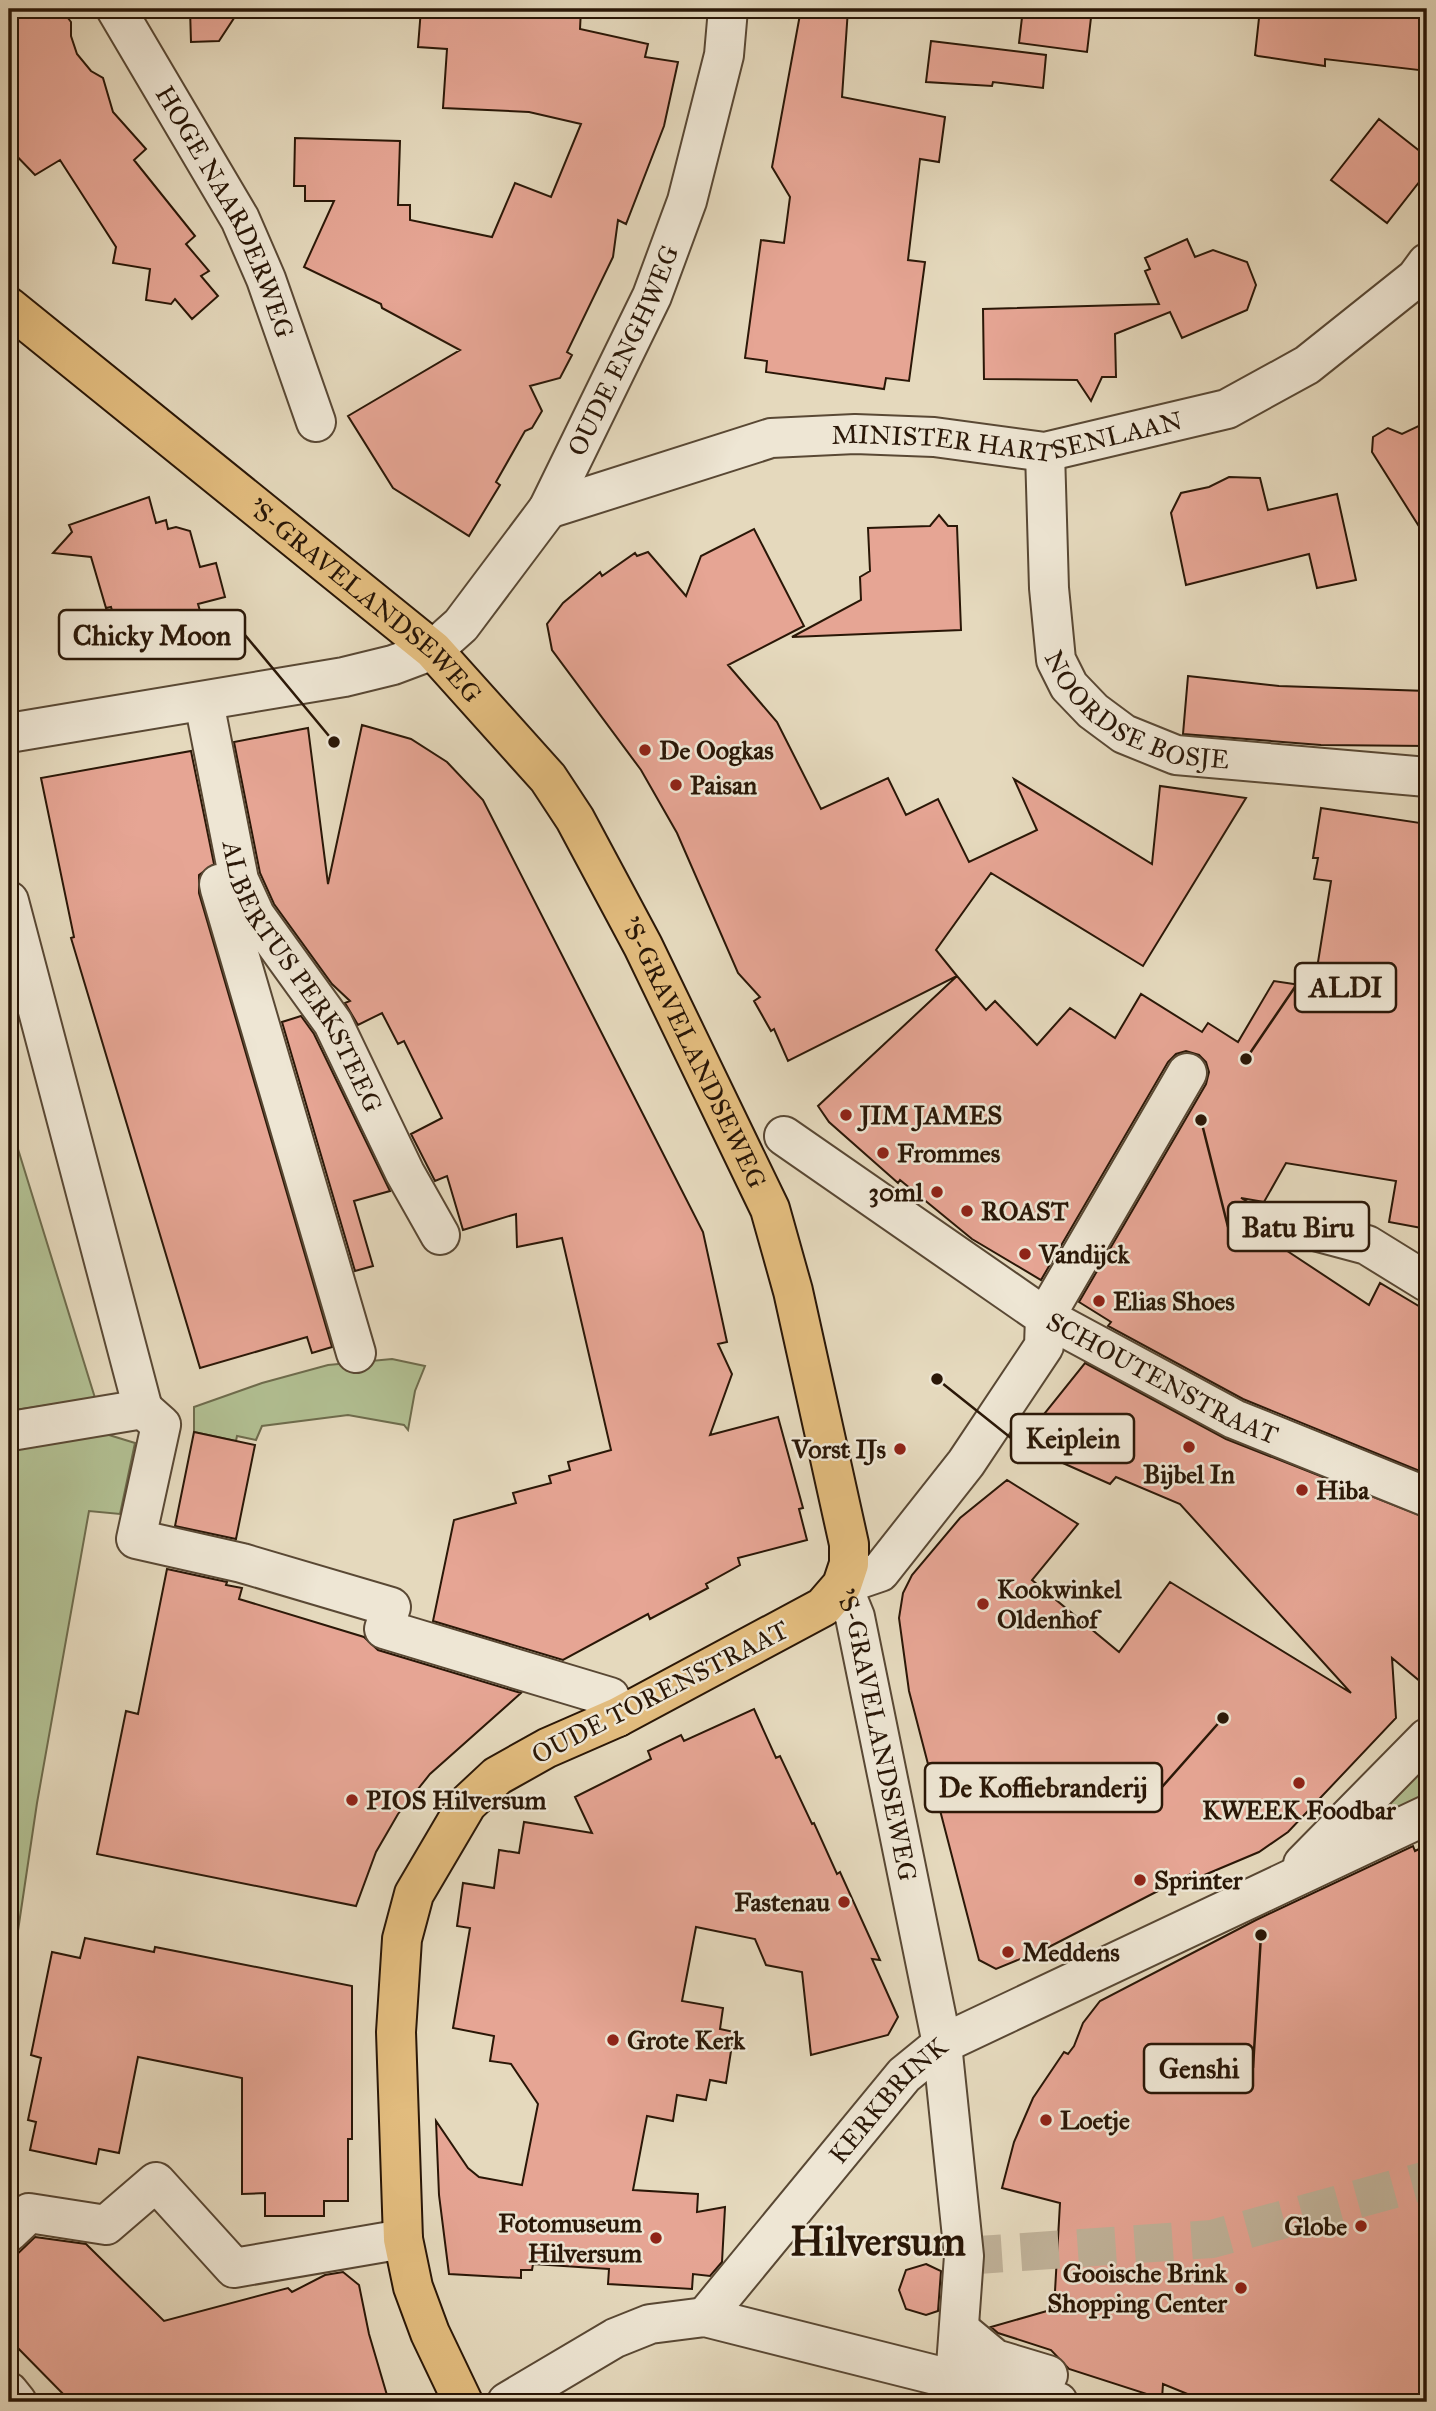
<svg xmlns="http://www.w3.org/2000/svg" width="1436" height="2411" font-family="'IM FELL Great Primer',serif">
	<rect width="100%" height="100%" fill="#e5d9bd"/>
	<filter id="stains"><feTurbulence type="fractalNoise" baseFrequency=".00286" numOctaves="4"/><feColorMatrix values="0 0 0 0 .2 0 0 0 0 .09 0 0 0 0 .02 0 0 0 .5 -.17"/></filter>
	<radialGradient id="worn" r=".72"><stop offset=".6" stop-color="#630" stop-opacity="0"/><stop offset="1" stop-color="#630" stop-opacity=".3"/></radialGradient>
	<path fill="#b2c093" stroke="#6e6c4d" stroke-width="2" d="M9,1120L95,1398L9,1411Z
		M392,1359L425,1366L415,1391L408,1430L404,1425L348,1415L262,1426L256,1440L237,1436L236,1441L194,1432V1407L262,1383L328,1365Z
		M96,1431L135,1443L120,1514L89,1511L37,1803L9,1991V1474L15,1443Z
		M1427,1758V1801L1374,1824L1366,1814Z"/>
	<path fill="#e6a594" stroke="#2a1707" stroke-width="2" d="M9,9H61L71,22V36L77,54L91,71L103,78L113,112L146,149L134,160L195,236L186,244L209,271L201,276L218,296L192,319L175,299L171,304L146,300L150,269L113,263L116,247L60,160L35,175L9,148Z
		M190,9H240L219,41L191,42Z
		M421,9H581L580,29L648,44L645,57L678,62L664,126L626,224L618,220L613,257L567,352L572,355L560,378L530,386L542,411L532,428L525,431L496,482L500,485L469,536L393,488L348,416L460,350L382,308L381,304L304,267L334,201H305V186H294L295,138L400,141L398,205H410V220L492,237L515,183L551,197L581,124L529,112L443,108L447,49L418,47Z
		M801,9H848L842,97L945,117L939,162L920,159L908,260L925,262L909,381L886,378L884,389L766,372L767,361L745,358L761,240L784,243L790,197L772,167Z
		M1023,9H1092L1087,52L1019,43Z
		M1260,9H1427V71L1325,59V66L1258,56L1255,55Z
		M931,41L1046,55L1043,88L993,82L992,86L926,82Z
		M1379,119L1426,156L1427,163V172L1387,223L1331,180Z
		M1187,239L1195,257L1213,250L1247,262L1256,285L1247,310L1182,338L1170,312L1115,334L1116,377H1102L1091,401L1077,380L984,379L983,309L1159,304L1145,271L1150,269L1145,258Z
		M1427,422V539L1372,452L1373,437L1388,428L1402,434Z
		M1229,477L1260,478L1268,510L1337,494L1356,580L1317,588L1309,554L1186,585L1171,513L1181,493L1209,487Z
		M149,497L156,523L166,520L168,529L176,527L190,531L200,567L216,563L225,597L198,604L202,618L118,634L111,607L106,608L91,557L53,553L72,532L69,525Z
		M939,515L948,526H957L961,630L792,637L861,600L860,577L870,571L868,528L930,526Z
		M754,529L804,626L728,665L777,722L821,809L888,778L906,815L938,799L969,862L1037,830L1014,779L1152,864L1160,786L1246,798L1143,966L991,873L936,950L957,976L788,1061L774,1029L771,1031L754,1001L760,997L738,973L677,833L641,770L552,650L547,624L563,603L600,572L602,576L635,553L637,556L648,552L686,596L701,556Z
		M1188,676L1279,686L1427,691V746L1321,745L1183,734Z
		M362,725L411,739L447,762L483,800L703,1232L727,1342L718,1344L732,1374L710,1435L778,1417L803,1508L799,1509L807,1540L738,1558L740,1565L706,1584L708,1588L650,1619L648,1614L563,1660L433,1621L454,1520L516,1503L513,1493L551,1483L549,1476L570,1470L568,1462L611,1450L562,1238L517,1247L516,1214L463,1230L447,1176L435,1181L411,1134L442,1118L404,1041L398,1044L382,1013L358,1025L345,1003L350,1001L332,984L274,904L260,873L234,742L308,728L328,884Z
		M191,751L214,864L199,875V893L332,1347L312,1353L307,1337L200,1368L71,938L74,937L41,778Z
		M1321,808L1427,824V1229L1389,1222L1396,1181L1286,1163L1264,1202L1241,1198L1260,1209L1252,1222L1265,1229L1263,1235L1369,1305L1380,1283L1427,1311V1474L1243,1399L1108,1326L1111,1322L1079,1302L1206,1084L1209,1072L1206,1062L1199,1055L1186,1051L1176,1054L1168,1062L1041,1280L972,1239L900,1180L898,1183L829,1122L818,1106L957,976L986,1010L995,1001L1037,1045L1070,1008L1115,1038L1141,994L1202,1032L1208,1023L1238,1042L1274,981L1314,987L1331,881L1314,879L1318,858H1313Z
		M301,1016L314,1034L390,1191L354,1201L373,1266L355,1271L282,1022Z
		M1085,1363L1226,1439L1427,1518V1687L1392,1658L1396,1718L1288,1832L1259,1852L1183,1884L1191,1874L1047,1948L996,1969L979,1960L909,1691L899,1618L903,1593L912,1575L960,1518L1007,1480L1078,1524L1032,1580L1119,1652L1170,1582L1351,1693L1180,1504L1116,1477L1110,1484L1020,1444Z
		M194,1432L255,1445L236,1539L175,1526Z
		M167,1569L227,1582L226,1585L242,1588L239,1599L364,1637L378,1650L521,1693L430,1774L398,1814L376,1852L356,1906L97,1854L126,1711L138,1714Z
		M754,1709L776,1758L780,1756L812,1824L814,1823L837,1874L840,1872L880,1960L872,1959L898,2017L888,2035L811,2055L802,1972L766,1965L755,1939L696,1927L682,2001L723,2008L720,2029L734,2032L726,2083L710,2080L706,2100L677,2095L673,2121L647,2116L633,2190L698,2194L697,2212L725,2207L722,2262L710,2276L693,2274L692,2289L608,2284L609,2269L533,2264L532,2270H521V2278L449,2274L439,2195L436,2121L468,2168L479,2177L522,2185L538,2104L511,2064L490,2061L494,2036L453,2028L470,1928L457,1926L463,1883L494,1888L499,1850L519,1853L524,1822L592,1833L575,1797L651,1759L648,1751L681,1735L684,1741Z
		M1427,1845V2402H1207L1163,2384L1162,2399L1069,2369L1051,2350L998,2333L991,2327L1054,2309L1060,2203L1002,2188L1014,2142L1033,2098L1064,2052L1068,2054L1074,2046L1083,2023L1100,2001L1256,1920L1413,1846L1415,1851Z
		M85,1938L154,1952L155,1947L352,1986V2139H348V2201H324V2216H265V2193L242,2194V2078L138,2057L119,2153L99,2149L96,2164L30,2150L36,2122L28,2120L41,2058L31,2055L52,1952L80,1958Z
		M35,2237L86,2244L164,2321L288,2288L292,2292L325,2275L343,2272L359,2285L369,2334L389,2402H71L9,2339V2262Z
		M926,2264L941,2271L938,2311L926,2315L906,2309L899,2290L906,2270Z"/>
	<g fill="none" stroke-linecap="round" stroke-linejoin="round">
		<path stroke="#c0b299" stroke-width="38" stroke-dasharray="38 19" stroke-linecap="butt" d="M964,2256L1212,2239L1427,2180"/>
		<defs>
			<g id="minor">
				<path id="s1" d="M116,9L240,219L266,279L316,422"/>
				<path id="s2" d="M1045,452L1049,588L1056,660L1069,686L1093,711L1124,734L1176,755L1427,777"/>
				<path id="s3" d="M548,509L771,438L855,434L934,437L1045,452L1227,409L1307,365L1416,278L1427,263"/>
				<path id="s4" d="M204,702L239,880L255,915L333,1023L405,1173L440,1235"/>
				<path id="s5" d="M9,733L344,677L393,665L433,650L461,625L548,509L652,296L687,201L724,55L728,9"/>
				<path d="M222,884H219L220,889L356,1353"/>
				<path d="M9,901L143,1409L11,1431"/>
				<path id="s6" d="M1187,1073L1045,1317L1234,1419L1427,1497"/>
				<path id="s7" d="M784,1136L1045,1317L1044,1346L966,1463L880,1572L842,1585L855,1617L942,2044L964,2256L955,2380"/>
				<path d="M1292,1225L1367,1245L1427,1282"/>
				<path d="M143,1409L161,1425L136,1539L242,1563L391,1607L384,1629L610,1697L618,1717"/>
				<path d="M1303,1864L1427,1738"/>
				<path d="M9,2232L29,2213L106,2225L156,2182L234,2268L403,2239"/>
				<path id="s8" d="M705,2317L904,2075L942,2044L1427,1815"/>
				<path d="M959,2329L995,2359L1048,2375"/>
				<path d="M9,2392L17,2402"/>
				<path d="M507,2402L615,2338L650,2324L705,2317L979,2386L1058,2402"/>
			</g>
			<g id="major">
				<path id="s9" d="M9,307L433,650L548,778L575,819L643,946L770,1209L793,1291L849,1544V1564L842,1585L823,1607L618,1717L547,1748L497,1776L467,1804L414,1894L402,1939L396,2032L403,2239L413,2287L430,2333L463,2402"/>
			</g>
		</defs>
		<use href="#minor" stroke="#594834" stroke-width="42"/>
		<use href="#major" stroke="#2a1707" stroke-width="42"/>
		<use href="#minor" stroke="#eee6d4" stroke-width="38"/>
		<use href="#major" stroke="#e2bc7e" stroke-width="38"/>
	</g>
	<g fill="#8f2418" stroke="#eee6d4" stroke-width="2.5">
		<circle cx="645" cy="750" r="7"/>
		<circle cx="676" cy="785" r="7"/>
		<circle cx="846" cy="1115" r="7"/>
		<circle cx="883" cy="1153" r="7"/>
		<circle cx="937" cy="1192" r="7"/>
		<circle cx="967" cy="1211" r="7"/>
		<circle cx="1025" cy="1254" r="7"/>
		<circle cx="1099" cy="1301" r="7"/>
		<circle cx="1189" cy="1447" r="7"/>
		<circle cx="900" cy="1449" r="7"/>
		<circle cx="1302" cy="1490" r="7"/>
		<circle cx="983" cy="1604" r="7"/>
		<circle cx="1299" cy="1783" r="7"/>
		<circle cx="352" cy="1800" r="7"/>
		<circle cx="1140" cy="1880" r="7"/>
		<circle cx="844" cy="1902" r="7"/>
		<circle cx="1008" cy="1952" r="7"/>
		<circle cx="613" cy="2040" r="7"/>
		<circle cx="1046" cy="2120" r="7"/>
		<circle cx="1361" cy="2226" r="7"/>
		<circle cx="656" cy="2238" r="7"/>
		<circle cx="1241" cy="2288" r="7"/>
	</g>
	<g text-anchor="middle" stroke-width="5" stroke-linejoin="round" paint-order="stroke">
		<g font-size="26" fill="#2a1707" stroke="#eee6d4">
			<text dy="9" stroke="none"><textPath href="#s1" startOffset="231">HOGE NAARDERWEG</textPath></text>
			<text dy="9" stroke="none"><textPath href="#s5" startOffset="791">OUDE ENGHWEG</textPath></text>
			<text dy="9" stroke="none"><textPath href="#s3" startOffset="472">MINISTER HARTSENLAAN</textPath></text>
			<text dy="9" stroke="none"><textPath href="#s9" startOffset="462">'S-GRAVELANDSEWEG</textPath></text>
			<text dy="9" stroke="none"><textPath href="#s2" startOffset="310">NOORDSE BOSJE</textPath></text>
			<text dy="9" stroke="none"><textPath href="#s4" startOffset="296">ALBERTUS PERKSTEEG</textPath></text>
			<text dy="9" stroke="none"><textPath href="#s9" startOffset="1029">'S-GRAVELANDSEWEG</textPath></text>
			<text dy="9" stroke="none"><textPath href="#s6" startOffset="415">SCHOUTENSTRAAT</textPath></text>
			<text transform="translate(660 1692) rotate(-27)" y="9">OUDE TORENSTRAAT</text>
			<text dy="9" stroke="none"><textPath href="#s7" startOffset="821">'S-GRAVELANDSEWEG</textPath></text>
			<text dy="9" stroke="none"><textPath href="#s8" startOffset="284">KERKBRINK</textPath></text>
		</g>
		<g font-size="26" font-weight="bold" fill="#2a1707" stroke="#eee6d4" text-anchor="start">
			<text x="659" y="759">De Oogkas</text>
			<text x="690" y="794">Paisan</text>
			<text x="860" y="1124">JIM JAMES</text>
			<text x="897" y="1162">Frommes</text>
			<text x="923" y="1201" text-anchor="end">30ml</text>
			<text x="981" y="1220">ROAST</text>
			<text x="1039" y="1263">Vandijck</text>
			<text x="1113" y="1310">Elias Shoes</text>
			<text x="886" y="1458" text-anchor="end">Vorst IJs</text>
			<text x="1189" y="1483" text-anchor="middle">Bijbel In</text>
			<text x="1316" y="1499">Hiba</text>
			<text x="997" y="1598">Kookwinkel<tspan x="997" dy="30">Oldenhof</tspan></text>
			<text x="366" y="1809">PIOS Hilversum</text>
			<text x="1299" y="1819" text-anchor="middle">KWEEK Foodbar</text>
			<text x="1154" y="1889">Sprinter</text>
			<text x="830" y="1911" text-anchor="end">Fastenau</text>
			<text x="1022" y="1961">Meddens</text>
			<text x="627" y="2049">Grote Kerk</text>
			<text x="1060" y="2129">Loetje</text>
			<text x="642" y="2232" text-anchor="end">Fotomuseum<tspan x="642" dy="30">Hilversum</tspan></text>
			<text x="1347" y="2235" text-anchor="end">Globe</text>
			<text x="1227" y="2282" text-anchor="end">Gooische Brink<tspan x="1227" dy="30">Shopping Center</tspan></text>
		</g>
		<g font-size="40" font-weight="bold" fill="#2a1707" stroke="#eee6d4">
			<text x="878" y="2255">Hilversum</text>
		</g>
	</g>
	<path fill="none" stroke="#2a1707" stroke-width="2.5" d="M334 742L245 635M1246 1059L1295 987M1201 1120L1228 1227M937 1379L1011 1438M1223 1718L1162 1787M1261 1935L1253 2068"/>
	<g fill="#2a1707" stroke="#eee6d4" stroke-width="2.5">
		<circle cx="334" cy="742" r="7"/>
		<circle cx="1246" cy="1059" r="7"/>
		<circle cx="1201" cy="1120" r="7"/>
		<circle cx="937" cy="1379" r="7"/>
		<circle cx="1223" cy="1718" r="7"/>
		<circle cx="1261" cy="1935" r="7"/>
	</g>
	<g fill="#eee6d4" stroke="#2a1707" stroke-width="2.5">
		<rect x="59" y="610" width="186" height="49" rx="7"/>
		<rect x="1295" y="963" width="101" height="49" rx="7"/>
		<rect x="1228" y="1202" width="141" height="49" rx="7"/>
		<rect x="1011" y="1414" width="123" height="49" rx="7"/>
		<rect x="925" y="1763" width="237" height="49" rx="7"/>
		<rect x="1144" y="2044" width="109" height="49" rx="7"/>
	</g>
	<g font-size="28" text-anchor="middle" font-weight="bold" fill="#2a1707">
		<text x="152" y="645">Chicky Moon</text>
		<text x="1346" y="997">ALDI</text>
		<text x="1298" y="1237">Batu Biru</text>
		<text x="1073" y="1448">Keiplein</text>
		<text x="1043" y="1797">De Koffiebranderij</text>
		<text x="1199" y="2078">Genshi</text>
	</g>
	<rect width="1436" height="2411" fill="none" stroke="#e5d9bd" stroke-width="35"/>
	<rect x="10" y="10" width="1415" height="2390" fill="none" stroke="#2a1707" stroke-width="3.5"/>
	<rect x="18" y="18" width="1401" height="2376" fill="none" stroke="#2a1707" stroke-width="2"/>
	<rect width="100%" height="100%" filter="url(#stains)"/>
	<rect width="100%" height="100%" fill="url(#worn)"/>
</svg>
